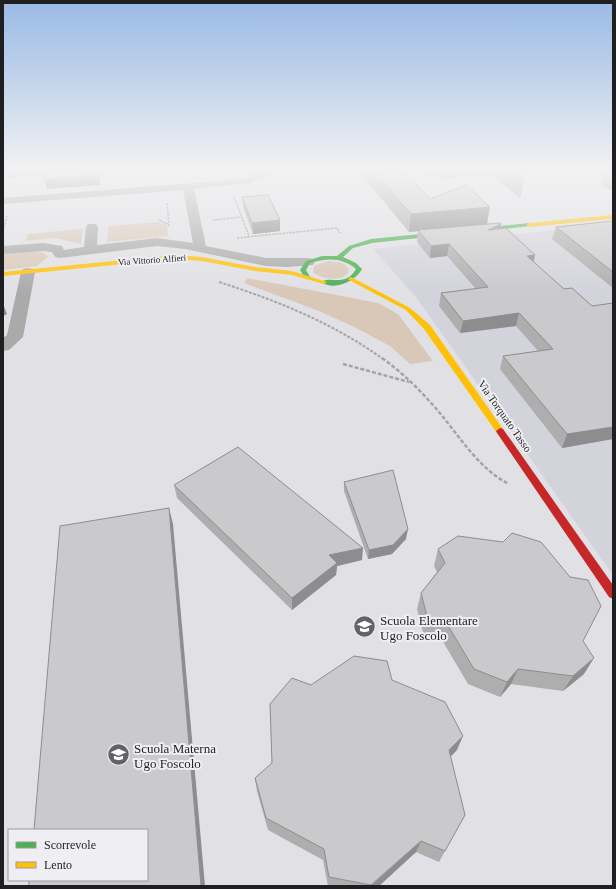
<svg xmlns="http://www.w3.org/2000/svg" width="616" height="889" font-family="'Times New Roman',serif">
	<rect width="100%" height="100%" fill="#e1e1e5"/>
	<path fill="#d3d3db" d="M613,224V575L416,297L373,249Z"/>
	<path fill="#d9c8b8" d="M158,222L167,225L168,236L107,242L109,226Z
		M83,229L81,244L55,238L26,241L28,234Z
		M32,251L42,252L48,256L47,258L37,266L3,270V254Z
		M328,261L339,262L344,264L349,269C347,283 321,280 313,272L314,266Z
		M247,278L378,303L398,314L433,361L410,364L390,346L354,327L319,311L244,283Z"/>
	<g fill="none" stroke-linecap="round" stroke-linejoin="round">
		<path stroke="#a5a4a4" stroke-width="1.5" stroke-dasharray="2.5 1" stroke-linecap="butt" d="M291,174L299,169
			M234,197L249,236
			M167,203L169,226
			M159,220L169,225
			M213,220L242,217
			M3,231L7,216
			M237,238L337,228L340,233"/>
		<path stroke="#a5a4a4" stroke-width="2" stroke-dasharray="3 1.5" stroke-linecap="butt" d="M219,282C278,301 333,323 383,359"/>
		<path stroke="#a5a4a4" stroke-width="2.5" stroke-dasharray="4 2" stroke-linecap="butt" d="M382,358C403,373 422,392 439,412C460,437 479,469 509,484
			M343,364L409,382"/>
		<path fill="#abaaaa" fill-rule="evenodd" d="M247,169H256L269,173L266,175Z
			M421,169H427L432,174L442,175L513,169H532L529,171L442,179L428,176Z
			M57,170L59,171V173L3,179V175Z"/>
		<path fill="#abaaaa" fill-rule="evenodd" d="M3,169H11L8,178L3,181Z
			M266,169H279L278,171L250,183L194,189L206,246L266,258H308L313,259L315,262L313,265L287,267L266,266L185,249L157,246L60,258L55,257L52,252L43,251L3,254V246L43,243L62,246L64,250L84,247L86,227L88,224H96L98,227L97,245L157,238L193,243L183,190L3,204V198L231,180L247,177Z
			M28,268L33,269L35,272L23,337L9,350L3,351V338L7,335L21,272L23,269Z"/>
		<path fill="#4caf50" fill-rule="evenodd" d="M529,223L532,225L531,226L372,243L353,248L343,257L356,263L362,269C355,282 334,291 321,282C331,275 345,288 356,269C342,257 327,258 310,263L306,270L310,277L309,278H305L300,270L306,261L322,256H337L349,246L371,239Z"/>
		<path fill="#ffc107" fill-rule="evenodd" d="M613,215V219L529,227L526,225L529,223Z
			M174,255L202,257L255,267L292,271L327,282L324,284L292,275L255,271L202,261L174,259L3,276V272Z
			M351,277L410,308L430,325L503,429L504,431L503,433H497L424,329L406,310L349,280L348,279Z"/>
		<path fill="#c62828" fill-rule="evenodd" d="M500,428L503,429L613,585V599L609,597L497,433L496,431Z"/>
	</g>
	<path fill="#aeaeaf" d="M357,169H401L430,199L500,229L535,255L534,261L613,439L562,448L500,369L503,356L538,351L516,326L460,333L439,306L441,293L476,289L447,256L430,258L417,242L418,231L409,232Z
		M484,169H522L524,181L520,198L492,176L494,169L485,170Z
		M613,173V192L601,185L605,174Z
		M242,197L280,231L253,234L243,207Z
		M613,221V288L552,239L556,227Z
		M344,482L406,539L392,554L368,559L344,491Z
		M174,485L362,560L337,566L336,575L292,610L177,498Z
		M438,549L583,641L584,674L563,691L511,684L500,697L468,684L442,640L424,636L417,609L421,593L437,572L434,566Z
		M392,680L457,750L450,757L465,815L439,862L416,852L379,886H328L323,860L268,830L257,791L255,778L272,763L311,685Z"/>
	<path fill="#8d8d8f" d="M485,169H494L485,170Z
		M99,175L101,185L47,189L44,179Z
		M490,207L487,224L409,232L411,214Z
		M280,220V231L253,234L252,223Z
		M501,224L499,235L488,230Z
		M449,244L447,256L430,258L431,246Z
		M535,255L532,267L527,256Z
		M3,304L7,314L3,316Z
		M519,313L516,326L460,333L463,321Z
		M613,427V439L562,448L567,434Z
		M169,508L173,524L205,886H201Z
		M408,529L406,539L392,554L368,559L369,550Z
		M363,548L362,560L337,566L336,575L292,610V598L329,555Z
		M594,658L584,674L563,691L573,676Z
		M518,669L511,684L500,697L507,682Z
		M463,736L457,750L443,764L449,750Z
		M421,841L416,852L379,886H371Z"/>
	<path fill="#cacacc" stroke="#8d8d8f" d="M46,169H94L99,175L44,179Z
		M371,169H401L430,199L466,185L490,207L411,214Z
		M507,169H522L524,181Z
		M613,173V179L605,174Z
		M268,195L280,220L252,223L242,197Z
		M613,221V272L556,227Z
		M500,223L501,224L488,230L506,228L535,255L527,256L564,289L572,288L592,306L613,303V427L567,434L503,356L553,349L519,313L463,321L441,293L488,287L449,244L431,246L418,230Z
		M238,447L363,548L329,555L337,563L292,598L174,485Z
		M393,470L408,529L393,545L369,550L344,482Z
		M169,508L201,886H29V880H147V830H34L60,526Z
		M512,533L541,542L570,577L588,580L601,606L583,641L594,658L573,676L518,669L507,682L474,669L447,624L428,620L421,593L445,563L438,549L458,536L503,542Z
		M354,656L387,661L392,680L445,702L463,736L449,750L465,815L445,851L421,841L371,885L329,877L324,849L266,818L255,778L272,763L270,704L292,678L311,685Z"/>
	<linearGradient id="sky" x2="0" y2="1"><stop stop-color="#99b9e5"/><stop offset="0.58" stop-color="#f2f2f3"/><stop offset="1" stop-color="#f2f2f3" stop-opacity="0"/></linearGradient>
	<rect width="616" height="293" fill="url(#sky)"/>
	<defs>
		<symbol id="school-disc" viewBox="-11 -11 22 22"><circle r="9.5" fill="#636366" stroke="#eeeef3"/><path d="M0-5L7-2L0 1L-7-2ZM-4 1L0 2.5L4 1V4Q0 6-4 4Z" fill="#fff"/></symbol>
	</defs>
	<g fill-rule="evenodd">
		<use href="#school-disc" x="352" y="614" width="25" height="25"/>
		<use href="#school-disc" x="106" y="742" width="25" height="25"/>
	</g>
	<g text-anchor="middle" stroke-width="4" stroke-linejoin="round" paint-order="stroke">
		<g font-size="9" fill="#1f1f21" stroke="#eeeef3">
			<text transform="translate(152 260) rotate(-4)" y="3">Via Vittorio Alfieri</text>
		</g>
		<g font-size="11" fill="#1f1f21" stroke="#eeeef3">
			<text transform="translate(505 416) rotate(55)" y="4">Via Torquato Tasso</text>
		</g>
		<g font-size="13" fill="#1f1f21" stroke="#eeeef3" text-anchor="start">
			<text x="380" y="625">Scuola Elementare<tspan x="380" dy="15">Ugo Foscolo</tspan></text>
			<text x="134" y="753">Scuola Materna<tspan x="134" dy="15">Ugo Foscolo</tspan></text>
		</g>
	</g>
	<rect width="616" height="889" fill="none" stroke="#1f1f21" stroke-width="8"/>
	<rect x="8" y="829" width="140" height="52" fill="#eeeef3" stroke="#9b9b9f"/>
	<rect x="16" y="842" width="20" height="6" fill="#4caf50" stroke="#9b9b9f"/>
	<text x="44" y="849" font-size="12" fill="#1f1f21">Scorrevole</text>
	<rect x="16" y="862" width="20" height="6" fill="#ffc107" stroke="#9b9b9f"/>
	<text x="44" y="869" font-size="12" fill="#1f1f21">Lento</text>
</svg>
